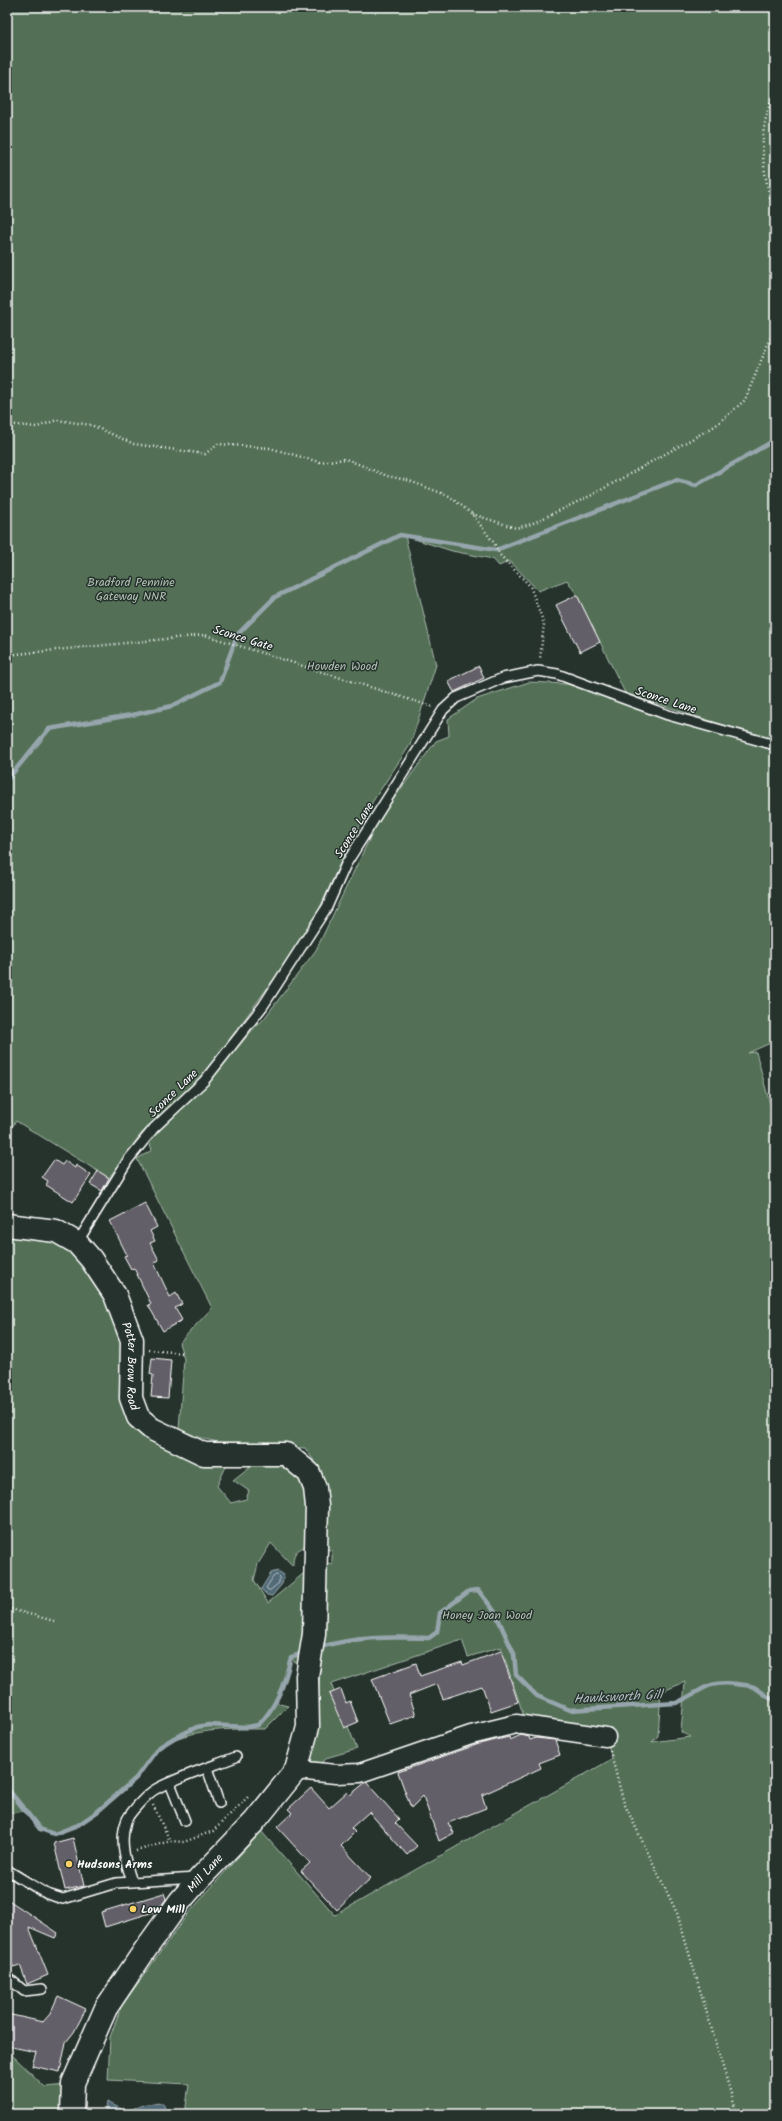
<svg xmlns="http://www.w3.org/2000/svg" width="782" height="2121" font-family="Kalam,sans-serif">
	<rect width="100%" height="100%" fill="#26332d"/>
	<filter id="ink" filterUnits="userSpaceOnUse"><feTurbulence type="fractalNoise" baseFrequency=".025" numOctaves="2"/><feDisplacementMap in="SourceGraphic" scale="8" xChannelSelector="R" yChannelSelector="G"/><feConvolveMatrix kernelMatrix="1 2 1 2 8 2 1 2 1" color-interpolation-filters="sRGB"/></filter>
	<g filter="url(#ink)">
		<path fill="#527057" stroke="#a8b8ab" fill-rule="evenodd" d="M7,7H775V742L625,693L577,595L567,580L538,591L510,561L499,566L493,559L452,551L405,536L436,665L410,745L373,801L343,857L318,912L279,972L208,1069L141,1134L109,1178L16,1121L7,1134Z
			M529,682L567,684L775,751V1041L748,1053L756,1052L775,1123V2114H185L189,2084L108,2080L110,2037L121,2007L187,1915L261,1831L335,1915L612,1759L606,1737L525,1720L501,1647L468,1657L462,1640L331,1684L357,1749L329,1757L304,1776L315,1733L321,1661L319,1633L323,1562L332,1564V1551L324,1548L325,1513L321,1471L305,1448C261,1446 219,1449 179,1429L184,1359L179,1343L212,1308L137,1159L152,1150L149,1141L194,1097L256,1026L263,1020L316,950L379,819L436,741L449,736L448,719L477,699ZM685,1682L681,1732L690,1737L652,1742L658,1736L661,1692Z
			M7,1234L63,1243L100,1285L123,1347L125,1416L170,1442L229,1460L217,1486L231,1503L246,1499L249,1491L233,1480L257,1461L282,1462L304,1483L311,1522L304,1547C294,1551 293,1556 293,1566L271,1543L258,1564L254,1580L268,1603L304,1573V1672L291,1658L286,1678L275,1703L288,1706L265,1729C231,1729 197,1728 166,1743C152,1750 146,1767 137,1778C123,1794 76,1832 54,1834C41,1834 31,1819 24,1811L7,1814Z
			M7,2050L45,2087L66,2085L65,2114H7Z"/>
		<path fill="#516a76" stroke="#97a6ad" d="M278,1571L284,1575L282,1584L272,1596L267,1595L261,1589L271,1573Z
			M107,2102L126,2111L146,2104L163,2103L167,2114H105Z"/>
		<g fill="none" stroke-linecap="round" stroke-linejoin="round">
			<path stroke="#b9c3c8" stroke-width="1" d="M277,1575L279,1577V1583L269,1591L266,1588L273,1577Z"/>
			<path stroke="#97a6ad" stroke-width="4.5" d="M7,780L49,729L137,714L172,706L220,682L237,635L275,597L400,535L496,550L676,480L696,485L775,440
				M317,1648C354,1636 391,1637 429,1638L437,1632L440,1613L469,1591L478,1590L495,1612L514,1654L516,1675L537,1696L570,1710L676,1703C702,1692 705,1680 736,1684C741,1685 749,1685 754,1687C762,1691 766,1698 775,1700
				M7,1788L40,1829L54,1834L78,1825L97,1812L136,1778L158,1748L174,1738L197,1727L208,1725L248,1727L258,1725C277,1707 285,1682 291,1657L305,1652
				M7,2105L12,2114"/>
		</g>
		<path fill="#645e67" stroke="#fff" d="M577,595L600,642L580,652L556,605Z
			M479,666L484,678L454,692L448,681Z
			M54,1160L62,1165L65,1161L75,1168L76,1165L91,1175L73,1202L46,1185L48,1181L42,1177Z
			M98,1171L109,1178L102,1191L90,1184Z
			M145,1203L157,1227L150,1231L155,1241L150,1243L159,1260L154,1263L170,1297L176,1293L182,1304L175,1308L182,1320L163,1331L148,1305L151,1304L134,1268L131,1269L124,1256L127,1255L110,1221Z
			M152,1358L171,1360L168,1398L151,1397L153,1375L150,1374Z
			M501,1651L518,1702L491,1711L482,1686L443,1699L437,1684L409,1695L416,1715L390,1724L372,1679L416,1663L420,1676L462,1662L463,1665Z
			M341,1689L346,1703L350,1701L358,1722L344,1728L329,1694Z
			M521,1735L529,1737L530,1740L536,1738L555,1740L560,1755L539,1763L541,1768L482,1795L486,1808L448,1823L454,1833L439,1841L423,1796L411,1808L398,1772L479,1744L509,1737L510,1740Z
			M366,1782L399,1819L395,1823L417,1846L407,1855L369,1812L351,1828L355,1832L341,1846L371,1878L337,1910L301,1871L310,1863L277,1827L292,1813L288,1809L311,1788L329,1808L347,1792L350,1795Z
			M73,1838L84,1886L65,1890L54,1843Z
			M164,1893L166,1899L161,1906L156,1907L157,1911L105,1927L101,1912Z
			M7,1899L58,1933L55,1938L29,1927L48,1975L27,1984L20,1965L13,1967L7,1952Z
			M58,1996L86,2009L74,2032L66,2042L60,2072L32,2066L36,2052L7,2046V2014L43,2022L50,2014Z"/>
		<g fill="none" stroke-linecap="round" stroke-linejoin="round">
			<defs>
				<path id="lane" d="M77,1243L128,1160L154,1128L204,1081L263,1006L327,907L346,864L443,710L456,698L503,678L538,671L557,674L668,715L775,745
					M207,1768L219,1803
					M170,1783L185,1821
					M7,1870L47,1894L63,1899L116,1883L196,1878
					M132,1882C126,1864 119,1841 126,1822C128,1814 148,1793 156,1789C180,1776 210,1767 236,1757
					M7,1977L24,1991L42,1989"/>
				<path id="street" d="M296,1770L336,1774L360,1773L471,1735L516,1724L606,1737"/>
				<g id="secondary">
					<path id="s1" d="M7,1225L56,1231L77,1243L91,1259L115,1295L132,1340L131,1398L138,1417L152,1429L204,1454H286L309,1473L315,1488L317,1506L314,1634L307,1676L308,1727L296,1770L254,1822L200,1878L180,1901L145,1950L106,2008L73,2083L72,2114"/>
				</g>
			</defs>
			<use href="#lane" stroke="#fff" stroke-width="12"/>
			<use href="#street" stroke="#fff" stroke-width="21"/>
			<use href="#secondary" stroke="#fff" stroke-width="25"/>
			<path stroke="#fff" stroke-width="2.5" stroke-dasharray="1 3" stroke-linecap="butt" d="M775,92C754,138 764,172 775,219
				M7,424L37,427L57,420L91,425L134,444L205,454L218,444L270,448L319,462L346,459L387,476L407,480L449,496L472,514L494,543L500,555L530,586L544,624L540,659
				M472,514L516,528L531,524L592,495L715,426L745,400L775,327
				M7,655L205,635L433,707
				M149,1350L183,1353
				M7,1608L54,1621
				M610,1751L624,1803L677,1913L737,2114
				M153,1805L170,1841
				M136,1851L170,1841L184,1842L213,1831L249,1796"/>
			<use href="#lane" stroke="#26332d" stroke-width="9"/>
			<use href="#street" stroke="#26332d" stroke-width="18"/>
			<use href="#secondary" stroke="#26332d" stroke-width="22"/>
		</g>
	</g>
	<g fill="#ffd166" stroke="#26332d" stroke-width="1.5">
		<circle cx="69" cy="1864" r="4"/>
		<circle cx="133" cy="1909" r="4"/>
	</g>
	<g text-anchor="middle" stroke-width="3" stroke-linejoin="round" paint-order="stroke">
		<g font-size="12" fill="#b1bfb3" stroke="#26332d">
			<text x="131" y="586">Bradford Pennine<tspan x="131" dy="14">Gateway NNR</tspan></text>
			<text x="342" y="670">Howden Wood</text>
			<text x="487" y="1619">Honey Joan Wood</text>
		</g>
		<g font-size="12" fill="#fff" stroke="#26332d">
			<text transform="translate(243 638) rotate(17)" y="4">Sconce Gate</text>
			<text transform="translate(666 700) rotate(18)" y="4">Sconce Lane</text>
			<text transform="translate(354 830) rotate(-58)" y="4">Sconce Lane</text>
			<text transform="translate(173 1093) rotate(-44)" y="4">Sconce Lane</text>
			<text dy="4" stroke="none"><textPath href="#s1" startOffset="212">Potter Brow Road</textPath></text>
			<text transform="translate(205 1873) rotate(-48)" y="4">Mill Lane</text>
		</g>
		<g font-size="12" font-weight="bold" fill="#fff" stroke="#26332d" text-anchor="start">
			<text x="77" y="1868">Hudsons Arms</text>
			<text x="141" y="1913">Low Mill</text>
		</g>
		<g font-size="13" font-style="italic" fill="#b1bcc1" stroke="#26332d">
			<text transform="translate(618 1696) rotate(-3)" y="5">Hawksworth Gill</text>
		</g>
	</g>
	<rect width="782" height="2121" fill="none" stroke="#26332d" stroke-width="24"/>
	<rect x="12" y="12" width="758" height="2097" fill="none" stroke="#fff" stroke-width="1.5" filter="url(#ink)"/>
</svg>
